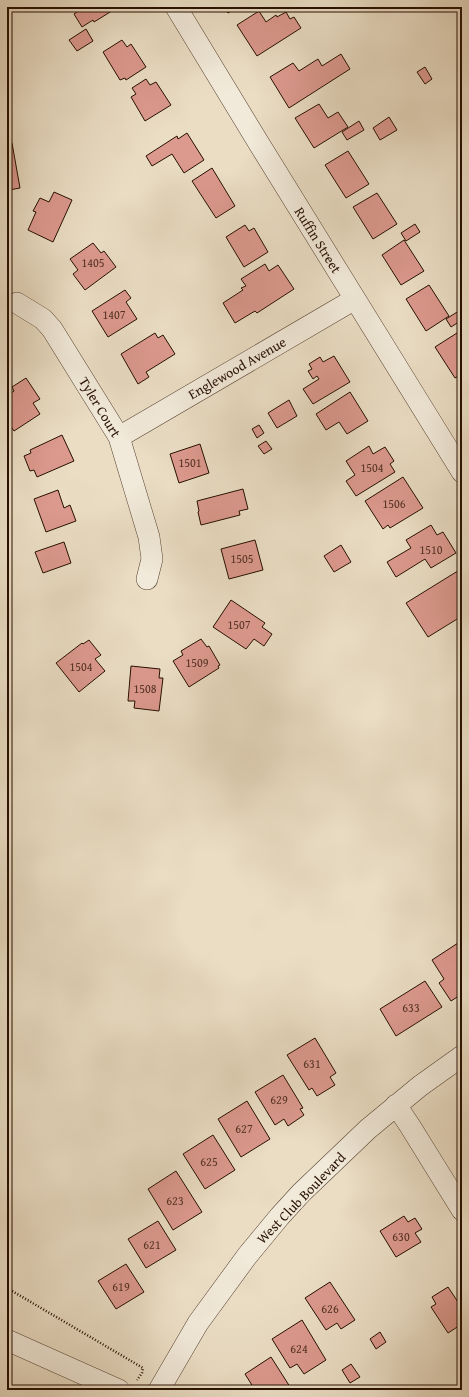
<svg xmlns="http://www.w3.org/2000/svg" width="469" height="1397" font-family="'Gentium Book Plus',serif">
	<rect width="100%" height="100%" fill="#eaddc4"/>
	<filter id="stains"><feTurbulence type="fractalNoise" baseFrequency=".005" numOctaves="4"/><feColorMatrix values="0 0 0 0 .2 0 0 0 0 .09 0 0 0 0 .02 0 0 0 .5 -.17"/></filter>
	<radialGradient id="worn" r=".72"><stop offset=".6" stop-color="#630" stop-opacity="0"/><stop offset="1" stop-color="#630" stop-opacity=".3"/></radialGradient>
	<path fill="#dc998e" stroke="#260f00" d="M84,7H114L115,9L94,22L93,20L82,27L74,14Z
		M224,7H237L228,13Z
		M259,11L266,22L276,15L277,17L286,12L290,19L294,17L301,28L257,56L237,25Z
		M86,29L93,41L77,51L69,40Z
		M122,40L127,47L131,44L146,67L126,80L125,78L120,80L103,52Z
		M341,54L350,69L289,108L270,77L293,63L299,71L318,59L322,66Z
		M425,67L432,79L425,84L417,72Z
		M146,79L150,85L156,82L171,105L145,121L131,97L136,94L132,88Z
		M319,104L328,118L338,112L348,127L314,148L295,118Z
		M389,117L397,130L380,140L373,128Z
		M359,121L364,130L347,140L342,132Z
		M187,133L204,160L184,173L172,154L152,166L146,156L177,136L178,139Z
		M12,143L20,188L9,190L11,199H7V144Z
		M348,151L369,184L346,198L325,165Z
		M212,168L235,206L216,218L192,181Z
		M54,192L72,200L53,242L28,230L36,212L33,211L40,198L49,202Z
		M377,193L397,224L373,239L353,207Z
		M415,224L420,232L406,241L401,233Z
		M245,225L249,231L254,228L268,252L244,267L226,237Z
		M404,240L424,271L401,285L382,255Z
		M93,243L101,253L104,251L116,267L85,290L73,274L78,270L70,259Z
		M265,264L269,271L278,265L294,289L257,313L255,311L235,323L223,303L243,290L241,288L246,286L241,279Z
		M429,285L449,316L426,331L406,299Z
		M125,290L131,298L126,302L137,319L108,337L92,311Z
		M462,309V320L451,327L446,319Z
		M155,333L158,338L163,335L175,354L146,372L149,377L138,384L121,354Z
		M457,333L462,341V374L455,378L435,347Z
		M334,356L350,382L313,404L303,389L319,379L317,376L313,379L308,371L312,369L309,364L320,357L323,362Z
		M26,378L40,399L33,403L40,414L14,431L7,421V396L14,391L12,387Z
		M350,392L368,421L347,434L339,422L326,430L316,414Z
		M289,400L297,416L277,428L268,413Z
		M259,425L264,433L257,438L252,429Z
		M62,435L74,461L37,477L34,470L30,471L24,456L31,453L30,450Z
		M266,441L272,449L264,454L258,446Z
		M200,444L209,473L179,483L170,454Z
		M369,446L373,454L385,447L394,461L390,464L395,472L356,496L346,481L355,475L346,461Z
		M403,477L423,508L390,528L388,525L383,529L365,501Z
		M243,489L248,509L239,511L240,515L201,525L198,512L199,511L197,501Z
		M58,490L64,508L70,505L76,521L46,532L34,499Z
		M431,525L437,535L443,532L456,553L431,568L425,559L396,577L387,562L411,548L406,540Z
		M255,540L263,570L229,579L221,549Z
		M64,542L71,563L43,573L35,552Z
		M341,545L351,562L334,572L324,556Z
		M461,569L462,616L428,637L406,603Z
		M231,600L265,623L262,627L272,634L264,646L254,639L246,649L213,627Z
		M201,639L207,647L209,646L220,665L218,666L219,668L189,687L173,661L183,655L181,651Z
		M89,640L101,655L95,659L105,671L79,692L56,663L82,643L83,644Z
		M131,666L160,669L159,678H163L159,711L134,708L135,701H128Z
		M458,943L462,949V994L451,1001L439,983L444,979L432,960Z
		M425,981L442,1007L396,1036L380,1009Z
		M315,1038L336,1073L330,1077L335,1085L317,1096L312,1088L309,1090L287,1055Z
		M283,1075L303,1108L300,1109L304,1115L288,1126L284,1119L275,1125L255,1092Z
		M247,1101L270,1139L241,1157L218,1119Z
		M213,1135L235,1170L205,1189L183,1154Z
		M176,1171L202,1212L173,1230L148,1189Z
		M404,1216L408,1222L415,1218L422,1229L415,1233L421,1242L396,1257L380,1231Z
		M158,1221L176,1250L146,1268L128,1239Z
		M126,1264L144,1292L116,1309L98,1281Z
		M330,1282L355,1320L341,1329L337,1323L326,1330L305,1298Z
		M448,1287L462,1308V1324L448,1333L431,1307L436,1304L432,1297Z
		M302,1320L326,1360L304,1374L297,1364L290,1368L272,1339Z
		M380,1332L386,1342L376,1349L370,1339Z
		M271,1357L292,1390H255L245,1374Z
		M351,1364L360,1377L350,1383L342,1370Z"/>
	<g fill="none" stroke-linecap="round" stroke-linejoin="round">
		<defs>
			<path id="minor" d="M176,7L258,142L462,472
				M17,303L43,319L52,329L119,437L149,537L152,559L147,579
				M119,437L355,299
				M396,1105L410,1126L462,1210
				M7,1340L119,1390
				M159,1390L198,1323L247,1256L280,1216L301,1193L368,1129L420,1086L462,1056"/>
		</defs>
		<use href="#minor" stroke="#574231" stroke-width="22"/>
		<path stroke="#260f00" stroke-width="2.5" stroke-dasharray="1 2" stroke-linecap="butt" d="M7,1288L143,1368L142,1373L137,1380"/>
		<use href="#minor" stroke="#f1e9d9" stroke-width="21"/>
	</g>
	<g text-anchor="middle" stroke-width="4" stroke-linejoin="round" paint-order="stroke">
		<g font-size="12" fill="#543224">
			<text x="93" y="267">1405</text>
			<text x="114" y="319">1407</text>
			<text x="190" y="467">1501</text>
			<text x="372" y="472">1504</text>
			<text x="394" y="508">1506</text>
			<text x="431" y="554">1510</text>
			<text x="242" y="563">1505</text>
			<text x="239" y="629">1507</text>
			<text x="197" y="667">1509</text>
			<text x="81" y="671">1504</text>
			<text x="145" y="693">1508</text>
			<text x="411" y="1012">633</text>
			<text x="312" y="1068">631</text>
			<text x="279" y="1104">629</text>
			<text x="244" y="1133">627</text>
			<text x="209" y="1166">625</text>
			<text x="175" y="1205">623</text>
			<text x="401" y="1241">630</text>
			<text x="152" y="1249">621</text>
			<text x="121" y="1291">619</text>
			<text x="330" y="1313">626</text>
			<text x="299" y="1353">624</text>
		</g>
		<g font-size="14" fill="#260f00" stroke="#f1e9d9">
			<text transform="translate(318 240) rotate(58)" y="5">Ruffin Street</text>
			<text transform="translate(237 368) rotate(-30)" y="5">Englewood Avenue</text>
			<text transform="translate(100 407) rotate(59)" y="5">Tyler Court</text>
			<text transform="translate(301 1198) rotate(-46)" y="5">West Club Boulevard</text>
		</g>
	</g>
	<rect width="469" height="1397" fill="none" stroke="#eaddc4" stroke-width="24"/>
	<rect x="8" y="8" width="453" height="1381" fill="none" stroke="#260f00" stroke-width="2"/>
	<rect x="12" y="12" width="445" height="1373" fill="none" stroke="#260f00"/>
	<rect width="100%" height="100%" filter="url(#stains)"/>
	<rect width="100%" height="100%" fill="url(#worn)"/>
</svg>
